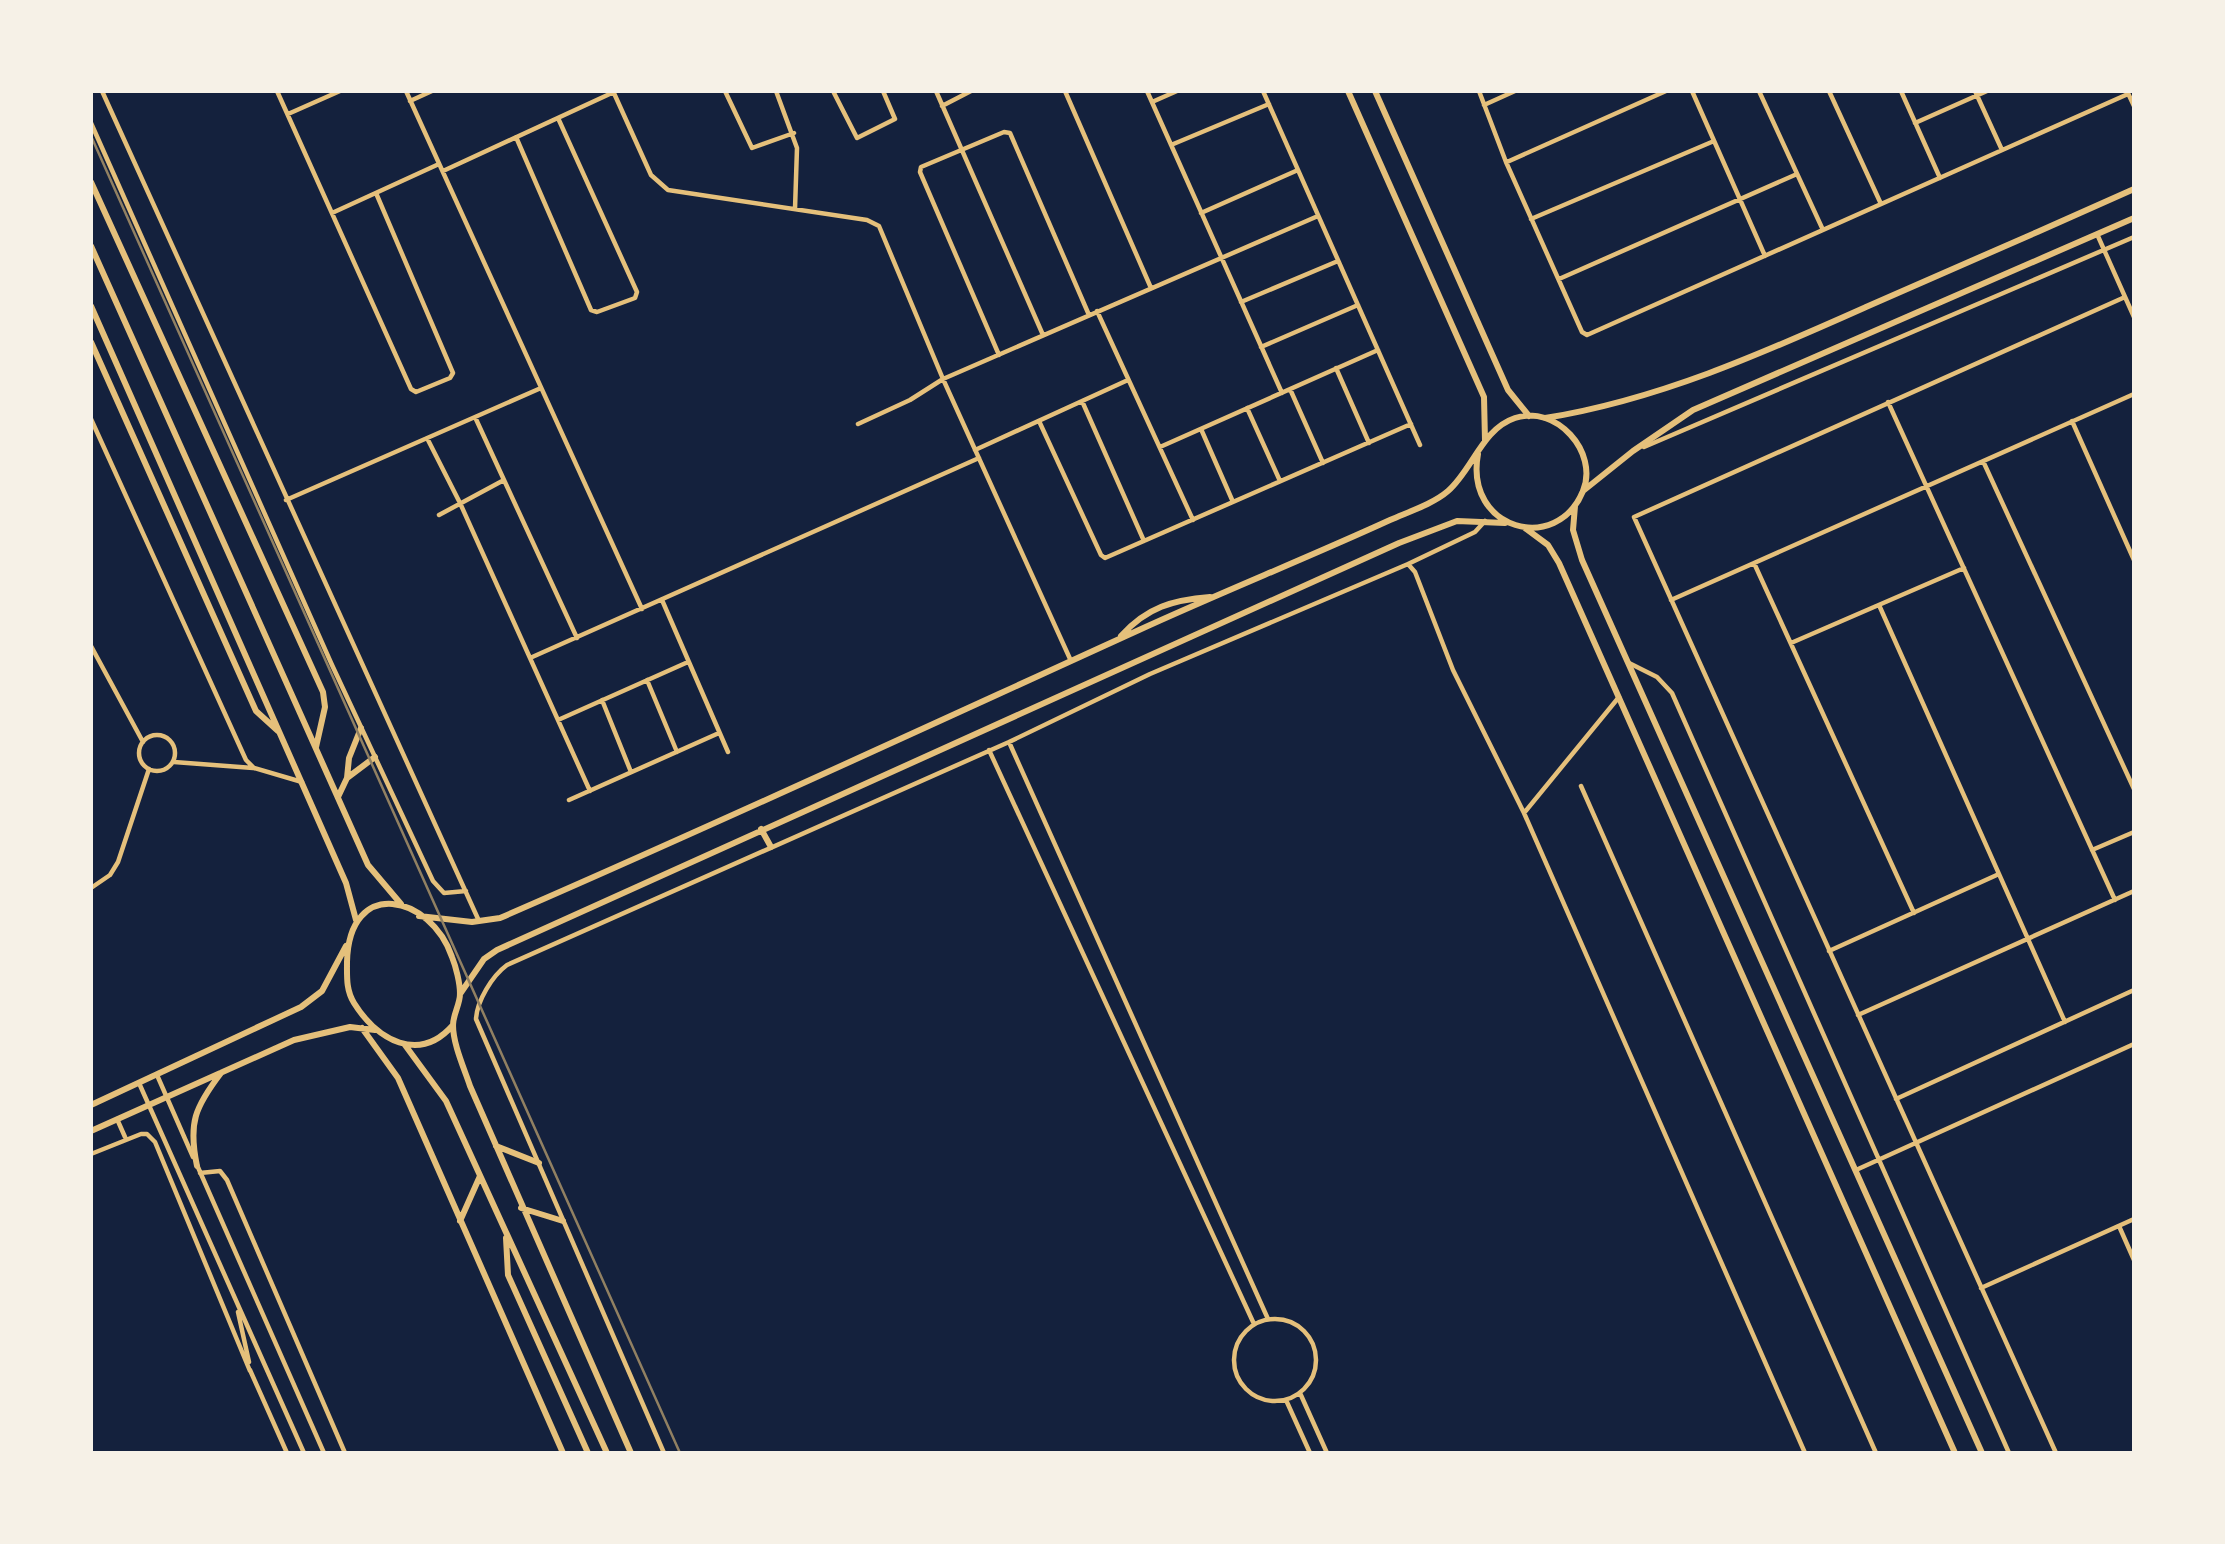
<svg xmlns="http://www.w3.org/2000/svg" width="2225" height="1544" font-family="'Asap Condensed',sans-serif">
	<rect width="100%" height="100%" fill="#14213d"/>
	<g fill="none" stroke-linecap="round" stroke-linejoin="round">
		<path stroke="#e5c07b" stroke-width="4.5" d="M102,91L479,921
			M277,91L411,389L416,392L450,378L453,373L376,193
			M406,91L642,609
			M613,91L651,175L668,190L867,220L879,226L943,379L1071,661
			M725,91L752,148L794,133
			M776,91L797,148L795,209
			M833,91L857,138L895,119L883,91
			M936,91L1043,335
			M1065,91L1151,288
			M1147,91L1282,393
			M1263,91L1420,445
			M1479,91L1506,162L1582,332L1587,335L2128,94
			M1692,91L1765,256
			M1759,91L1823,230
			M1829,91L1881,204
			M1901,91L1940,178
			M1975,91L2002,150
			M2127,91L2134,106
			M410,101L432,91
			M1152,102L1177,91
			M1484,105L1515,91
			M942,106L971,91
			M288,114L340,91
			M91,123L332,665L433,881L444,893L466,891
			M1915,123L1987,91
			M516,137L591,310L597,312L635,298L637,292L558,118
			M1171,145L1269,104
			M1507,162L1666,91
			M443,171L614,92
			M332,213L439,164
			M1201,213L1298,170
			M1531,219L1714,141
			M2097,234L2134,317
			M1559,279L1797,174
			M1241,302L1338,261
			M1097,311L1193,520
			M1261,347L1358,305
			M999,355L920,172L921,167L1004,132L1010,133L1089,315
			M1336,368L1369,443
			M1290,389L1323,463
			M1082,401L1144,541
			M1888,402L2115,900
			M1247,408L1280,481
			M475,417L504,480
			M91,419L246,760L254,768L302,782
			M1039,421L1101,555L1105,558L1411,424
			M2072,421L2134,560
			M858,424L910,400L943,379L1318,216
			M1201,429L1233,502
			M427,438L460,503L590,791
			M1160,447L1378,350
			M1644,447L2134,237
			M975,450L1128,380
			M1983,461L2134,789
			M286,500L541,388
			M439,515L504,480L577,638
			M1754,563L1914,913
			M1408,564L1475,532L1485,521
			M662,600L728,752
			M1671,600L2134,394
			M1879,605L2065,1022
			M1791,643L1964,568
			M91,646L143,742
			M530,658L979,458
			M1629,663L1657,677L1672,693L2009,1453
			M647,680L677,752
			M602,700L631,772
			M558,720L688,662
			M139 753a18 18 0 1 1 36 0a18 18 0 1 1-36 0Z
			M1009,742L1268,1319
			M989,750L1254,1324
			M174,762L253,768
			M1581,786L1876,1453
			M569,800L719,733
			M1524,813L1619,697
			M2092,850L2134,832
			M91,888L110,875L118,862L149,769
			M1829,951L1999,874
			M1858,1015L2134,891
			M157,1075L193,1157
			M139,1083L304,1453
			M1896,1099L2134,990
			M117,1119L125,1137
			M91,1154L141,1134H147L155,1142L250,1371
			M197,1165L324,1453
			M1856,1170L2134,1044
			M200,1173L220,1171L227,1180L345,1453
			M2119,1226L2134,1260
			M1981,1288L2134,1219
			M238,1312L249,1362
			M1234 1360a41 41 0 1 1 82 0a41 41 0 1 1-82 0Z
			M250,1370L287,1453
			M1300,1393L1327,1453
			M1286,1400L1310,1453
			M664,1453L476,1019C477,1001 492,976 507,965L1009,742L1150,674L1408,564L1415,572L1453,670L1524,813L1805,1453
			M2056,1453L1634,517L2125,297"/>
		<path stroke="#e5c07b" stroke-width="6" d="M1348,91L1484,397L1485,441
			M1375,91L1508,390L1529,416
			M91,182L323,692L325,707L316,747
			M91,246L368,865L401,904
			M91,306L346,883L356,920
			M91,342L256,711L278,731
			M1545,418C1658,400 1763,353 1866,307C1955,268 2045,229 2134,189
			M1583,491L1633,451L1693,410L2134,218
			M1575,506L1573,530L1582,560L1982,1453
			M1525,528L1548,545L1559,563L1955,1453
			M1121,636C1147,607 1173,600 1210,597
			M347,778L349,758L361,728
			M338,797L347,778L375,757
			M761,829L771,847
			M419,916L472,922L500,918C715,825 926,727 1139,630C1222,592 1307,558 1390,520C1408,512 1433,504 1448,491C1473,469 1482,429 1515,418C1556,404 1599,452 1583,491C1557,555 1464,530 1478,454
			M460,994L484,959L497,950L1399,543L1457,521L1505,523
			M453,1025C419,1064 377,1040 354,1003C346,990 347,977 347,962C349,876 431,895 452,957C456,967 460,983 460,994C460,1004 453,1015 453,1025C453,1044 464,1068 470,1086L631,1453
			M362,1028L398,1078L563,1453
			M405,1045L446,1101L607,1453
			M91,1105L301,1007L322,991L346,946
			M91,1131L294,1040L350,1027L375,1030
			M496,1146L539,1163
			M197,1166C188,1123 195,1107 221,1073
			M521,1208L563,1221
			M460,1221L480,1176
			M506,1238L508,1275L588,1453"/>
		<path stroke="#918062" stroke-width="2.5" d="M91,136L680,1453"/>
	</g>
	<rect width="2225" height="1544" fill="none" stroke="#f6f1e7" stroke-width="186"/>
</svg>
